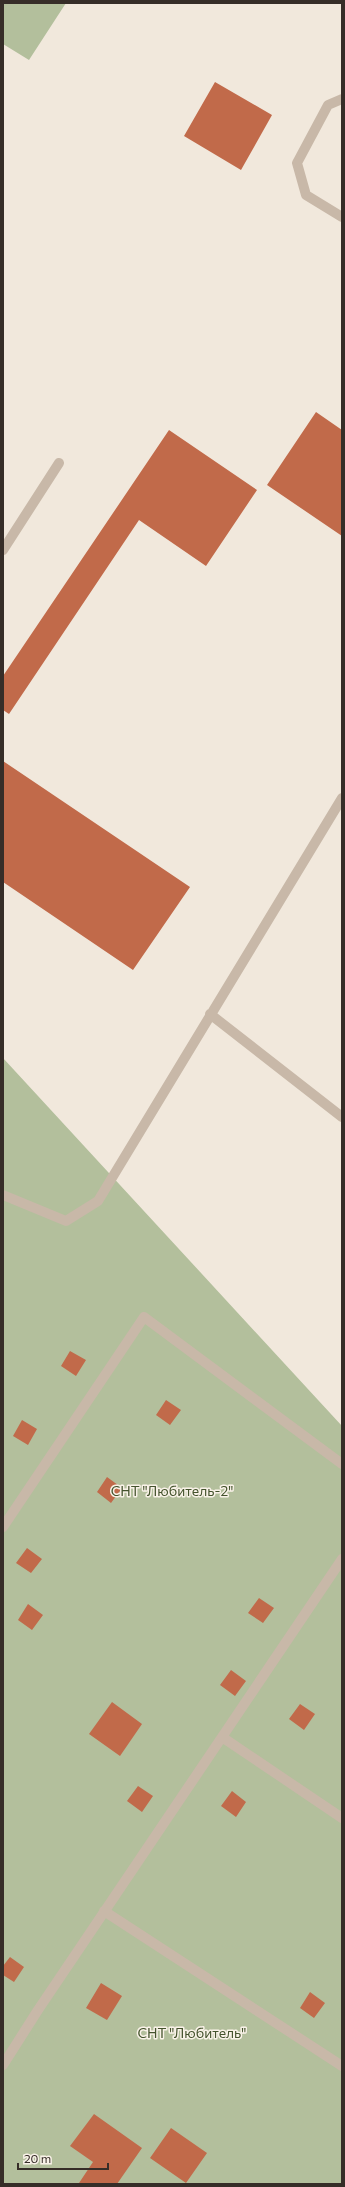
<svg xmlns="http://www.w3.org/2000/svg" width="345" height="2187" font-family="Commissioner,sans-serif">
	<rect width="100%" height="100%" fill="#f1e8dc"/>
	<path fill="#b3bf9c" d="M3,3H66L29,60L3,44Z
		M3,1058L342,1426V2184H3Z"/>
	<path fill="#c16a4a" d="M215,82L272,115L241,170L184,136Z
		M316,412L342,430V536L267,485Z
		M169,430L257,490L206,566L139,520L9,714L3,710V676Z
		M3,761L190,887L133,970L3,882Z
		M70,1351L86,1360L76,1376L61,1366Z
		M166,1400L181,1410L170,1425L156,1415Z
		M22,1420L37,1429L28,1445L13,1436Z
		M107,1477L122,1488L111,1503L97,1492Z
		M27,1548L42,1559L31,1573L16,1563Z
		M259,1598L274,1608L263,1623L248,1613Z
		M28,1604L43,1615L32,1630L18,1620Z
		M231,1670L246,1681L235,1696L220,1685Z
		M112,1702L142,1724L120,1756L89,1734Z
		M300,1704L315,1714L304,1730L289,1719Z
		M138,1786L153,1796L142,1812L127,1801Z
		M232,1791L246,1802L236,1817L221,1806Z
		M10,1957L24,1967L14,1982L3,1975V1966Z
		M101,1983L122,1996L107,2020L86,2008Z
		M310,1992L325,2003L314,2018L300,2008Z
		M94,2114L142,2148L117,2184L79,2183L93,2162L70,2146Z
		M171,2128L207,2153L186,2183L150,2158Z"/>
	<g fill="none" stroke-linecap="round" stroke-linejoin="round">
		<path stroke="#c8b8a8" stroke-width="10" d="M3,550L59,463
			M210,1014L342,1117
			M3,1195L66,1221L98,1201L342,798
			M3,1527L144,1317L342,1464
			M222,1737L342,1818
			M104,1911L342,2066
			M3,2065L38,2010L342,1559"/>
		<path stroke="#c8b8a8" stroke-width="10" d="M342,99L328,105L297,163L306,195L342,217"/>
	</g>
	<g text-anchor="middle" stroke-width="3" stroke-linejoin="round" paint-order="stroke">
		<g font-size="14" fill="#44532d" stroke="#f9f2e8">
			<text x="172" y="1496">СНТ "Любитель-2"</text>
			<text x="192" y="2038">СНТ "Любитель"</text>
		</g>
	</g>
	<rect width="345" height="2187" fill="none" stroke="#362d28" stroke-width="8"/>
	<path d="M18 2163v6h90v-6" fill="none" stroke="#362d28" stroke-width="2"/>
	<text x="24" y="2163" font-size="12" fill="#362d28" stroke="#f9f2e8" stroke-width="3" paint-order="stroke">20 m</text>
</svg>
